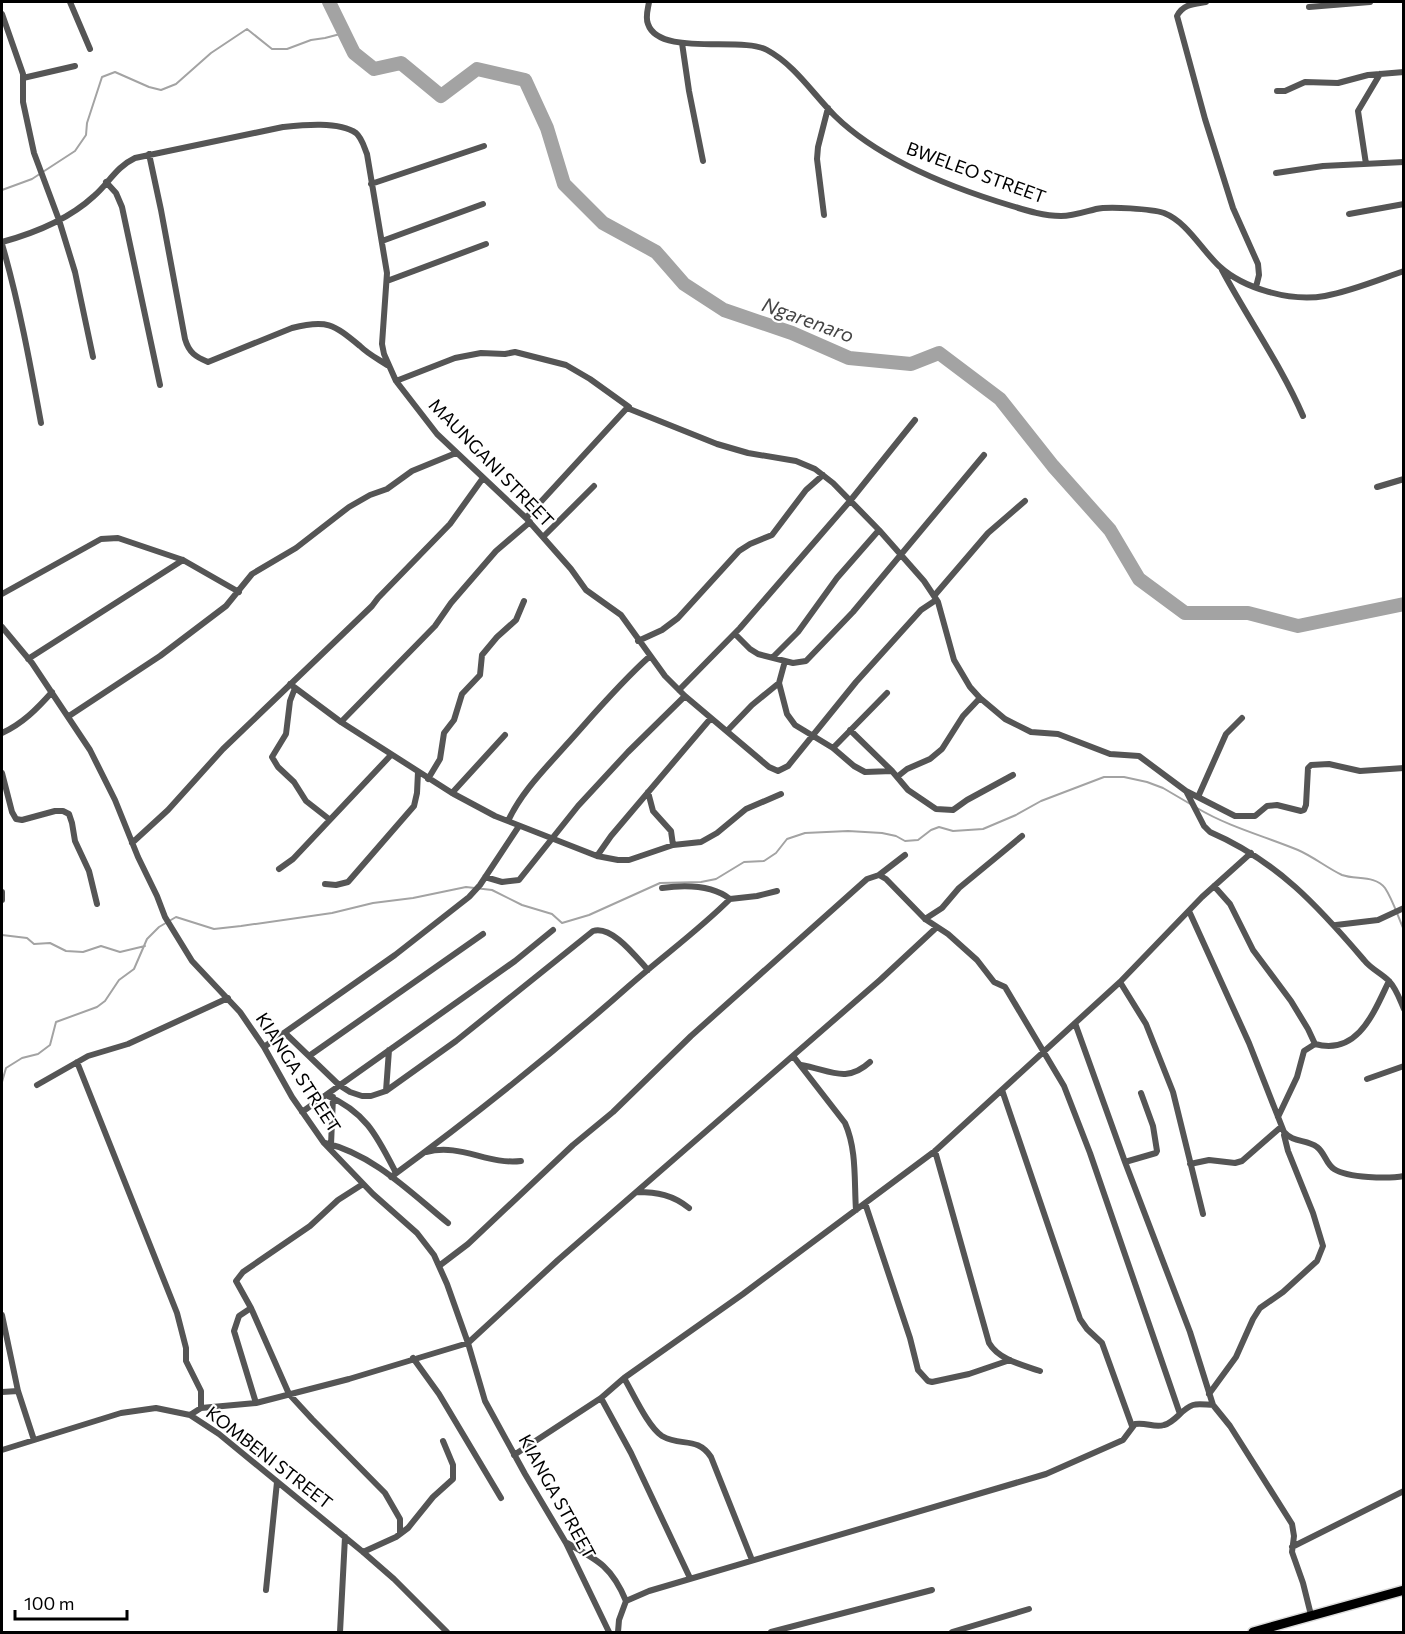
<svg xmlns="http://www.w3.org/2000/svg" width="1405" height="1634" font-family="Commissioner,sans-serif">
	<rect width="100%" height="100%" fill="#fff"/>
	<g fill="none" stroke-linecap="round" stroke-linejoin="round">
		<path stroke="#a3a3a3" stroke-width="2" d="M2,190L32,179L75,151L86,135L87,123L102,77L115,72L149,87L161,90L176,84L211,53L247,29L272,49H287L311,40L325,38L344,33
			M1197,808C1229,827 1264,836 1298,850C1314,857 1327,868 1342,875C1356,880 1375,875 1385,888C1393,900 1398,917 1404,930
			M2,935L27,938L34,944L50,943L66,951L83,952L101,946L120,952L145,946
			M2,1082L6,1068L22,1058L38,1054L50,1045L56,1022L97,1007L105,1001L119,980L134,969L147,939L159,927L176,917L214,929L241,926L332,913L373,903L413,898L466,887L492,890L522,905L552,914L562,923L589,915L660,883L701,882L716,879L744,862L764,861L776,853L787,839L805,833L848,831L882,833L896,836L905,841L918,840L931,830L939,827L953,831L983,829L1016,815L1041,801L1104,777H1124L1147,782L1163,788L1192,805"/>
		<path stroke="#a3a3a3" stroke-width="14" d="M329,2L354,53L374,69L401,63L441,96L477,69L525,80L547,128L564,184L603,223L656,252L684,284L724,310L792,333L849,358L911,364L939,353L1000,399L1053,466L1110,530L1139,579L1185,613H1248L1298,626L1404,604"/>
		<defs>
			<path id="primary" d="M1253,1632L1404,1590"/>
		</defs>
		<use href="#primary" stroke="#dbdbdb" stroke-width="12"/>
		<path stroke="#555" stroke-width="6" d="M70,2L90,49
			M649,2C648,9 645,17 648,24C659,57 742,36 767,50C795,65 813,94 835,116C881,161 952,188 1012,206C1028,211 1044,216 1061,216C1073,216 1084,212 1096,209C1109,206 1152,209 1164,213C1187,222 1201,249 1219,266C1244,289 1291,302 1325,296C1352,291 1378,280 1404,271
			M1206,2C1194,4 1183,4 1177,16L1205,119L1233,208L1258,264L1259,275L1256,287
			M1309,7L1370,2
			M2,14L23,74V102L34,153L59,220L75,272L93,357
			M682,43L689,91L703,161
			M23,78L75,66
			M1277,91H1285L1305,82L1338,83L1368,75L1404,72
			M149,154L161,210L185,339C189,353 196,357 208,362L292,328C327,319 333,324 360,346C368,354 378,359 387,365
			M1366,164L1358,111L1380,74
			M1276,173L1323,166L1404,162
			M106,182L116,193L122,207L160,385
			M371,184L484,146
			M1349,214L1404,204
			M824,215L817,159L818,147L828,108
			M382,241L483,204
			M2,242C35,233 68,220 94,196C109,183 116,167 135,158L283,127C302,125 339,121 356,133C362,138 364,147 367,154L387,273L382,344L384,354L396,381L437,434L526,518L571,569L586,590L621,615L665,676L685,696L769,767L778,771L788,766L856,682L921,610L936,600
			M2,244C19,303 30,363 41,423
			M1222,270C1248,319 1281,365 1303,416
			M387,281L486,244
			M396,381L455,358L481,353L505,354L515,352L566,365L590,379L629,407
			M1377,487L1404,479
			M526,518L627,408L717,444L748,453L796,461L815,469L833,483L879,530L924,581L938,602L954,660L970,687L980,698L1005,719L1031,732L1058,734L1110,754L1139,756L1186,791L1204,826L1210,832C1277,861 1318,906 1364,960C1371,969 1381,973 1389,981C1396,988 1400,1000 1404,1009
			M543,537L594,486
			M2,594L101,539L118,538L183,560L239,592
			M934,596L988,533L1025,501
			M2,627L32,663L90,750L115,800L138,857L157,896L165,917L192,961L240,1012L264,1047L292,1097L324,1143L373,1194L417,1233L434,1255L447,1284L468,1343L485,1401L525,1474L566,1543L609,1632
			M735,634L750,649L758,654L793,663L806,661L853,612L984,455
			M638,641L662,630L678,618L739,551L750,544L772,535L806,490L823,475
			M773,657L798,632L837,578L879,530
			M28,659L183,560
			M779,683L787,714L795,725L833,748L854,766L865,772L892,771
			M290,684L341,722L452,793L495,816L597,856L618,860H629L673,845L701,842L717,833L746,809L781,794
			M295,688L290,701L286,734L272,757L278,767L294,782L306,801L329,819
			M679,690L740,628L850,501L915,420
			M69,716L160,656L226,606L252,574L296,548L349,507L370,495L387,489L412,471L456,453
			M341,722L435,626L451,603L496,551L530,522
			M850,730L892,771L908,790L936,809L953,810L967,800L1013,775
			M727,731L752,705L779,683L785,661
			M2,733C22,724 37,709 52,692
			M833,748L887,693
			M2,773L12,812L16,819L22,820L55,811H63L69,814L72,823L75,841L89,871L97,904
			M897,777L907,769L930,759L942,749L963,716L980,698
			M428,779L440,759L444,733L454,720L462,694L480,675L482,655L497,637L516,620L524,601
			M1186,791L1235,816H1255L1267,806L1277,805L1301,811L1304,810L1306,805L1308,768L1311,765L1329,764L1360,771L1404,768
			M648,792L653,811L671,831L673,845
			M452,793L505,735
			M1198,797L1226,734L1242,718
			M508,821C522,791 545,769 567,744C594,714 619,684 649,657
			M132,843L168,810L223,749L372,606L378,598L450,524L483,478
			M597,856L611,836L711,718
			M279,869L293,859L391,755
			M879,875L905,855
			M485,877L502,882L519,880L578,806L628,752L685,696
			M325,884L336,885L348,882L414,806L417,793L418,772
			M1214,886L1230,904L1253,950L1291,1001L1308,1029L1315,1044
			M662,888C684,885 712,885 730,899L757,896L777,891
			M2,892V900
			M1189,911L1249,1043L1284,1132C1293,1143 1307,1139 1317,1147C1325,1153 1326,1164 1334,1169C1348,1178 1388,1179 1404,1176
			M925,919L942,908L959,888L1022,836
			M1336,925L1378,920L1404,908
			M1120,982L1146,1024L1173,1092L1203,1214
			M1075,1023L1125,1162L1190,1332L1213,1405L1230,1426L1292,1524L1294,1536L1292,1552L1303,1583L1311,1615
			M285,1033L339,1085L350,1092L362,1096H371L386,1091L456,1041L593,931C612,925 636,957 648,970
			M264,1047L395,955L469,897L480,885L519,826
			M309,1056L483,934
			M793,1056L845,1123C857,1150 854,1181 856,1210
			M77,1062L177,1313L186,1348V1361L201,1391V1408
			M801,1065C830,1070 846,1084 870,1062
			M1367,1079L1404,1066
			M37,1085L88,1056L128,1044L228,998
			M1002,1090L1080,1319L1087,1329L1102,1343L1132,1426
			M386,1091L389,1050
			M326,1095C366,1112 377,1136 396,1173
			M302,1112L515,961L553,930
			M1278,1117L1297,1077L1304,1051L1315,1044C1358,1056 1374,1012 1389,981
			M325,1143C373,1154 411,1193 448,1223
			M331,1145L333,1097
			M935,1151L989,1343C999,1360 1023,1365 1040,1371
			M426,1152C461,1143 487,1165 521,1161
			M1125,1162L1156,1153L1157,1151L1153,1126L1141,1093
			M1190,1164L1209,1160L1235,1163L1242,1161L1281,1127
			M391,1177C473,1117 553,1053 630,985C663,956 699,930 730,899
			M363,1184L338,1200L310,1226L243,1272L236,1281L251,1308L289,1394L312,1419L385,1493L400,1519V1534
			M637,1192C657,1192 673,1195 689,1208
			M865,1203L910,1338L918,1370L928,1381L932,1382L969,1374L1010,1360
			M439,1266L468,1244L573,1145L613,1112L691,1036L867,879L879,875L886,879L925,919L948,934L977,960L994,982L1005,987L1064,1086L1090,1153L1180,1414
			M251,1308L239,1316L234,1331L256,1403
			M2,1315L18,1391L34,1440
			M413,1358L439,1394L501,1498
			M624,1378C633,1393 648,1427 662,1436C681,1447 697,1436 711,1457L752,1560
			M2,1392L18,1391
			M1209,1394L1236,1357L1253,1319L1260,1308L1283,1292L1317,1261L1323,1246L1313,1213L1288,1151L1284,1135
			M601,1398L631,1453L690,1578
			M190,1415L201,1408L256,1403L349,1379L468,1343L558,1260L880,980L937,927
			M2,1450L121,1413L156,1408L190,1415L219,1434L363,1552L394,1579L447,1632
			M514,1455L601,1398L624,1378L743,1294L935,1151L1120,982L1202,897L1251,853
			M567,1543C598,1560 612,1567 626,1601
			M1292,1547L1404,1491
			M363,1552L396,1537L408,1528L433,1497L453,1479V1465L443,1441
			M266,1590L277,1482
			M340,1632L345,1537
			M618,1632L619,1620L626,1601L649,1591L1046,1474L1123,1440L1135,1424C1146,1422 1154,1428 1164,1425C1176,1422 1181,1409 1193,1405C1199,1403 1207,1405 1213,1405
			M771,1632L932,1590
			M952,1632L1029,1609"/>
		<use href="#primary" stroke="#000" stroke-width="9"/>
	</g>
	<g text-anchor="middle" stroke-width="4.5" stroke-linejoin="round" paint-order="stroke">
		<g font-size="18" fill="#000" stroke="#fff">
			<text transform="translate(976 173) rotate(20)" y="6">BWELEO STREET</text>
			<text transform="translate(491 463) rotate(46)" y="6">MAUNGANI STREET</text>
			<text transform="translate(298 1073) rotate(57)" y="6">KIANGA STREET</text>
			<text transform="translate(269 1458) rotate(38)" y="6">KOMBENI STREET</text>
			<text transform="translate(557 1497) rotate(61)" y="6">KIANGA STREET</text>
		</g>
		<g font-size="20" font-style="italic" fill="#444" stroke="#fff">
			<text transform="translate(808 320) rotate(20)" y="7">Ngarenaro</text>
		</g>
	</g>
	<rect width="1405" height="1634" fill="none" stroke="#000000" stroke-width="6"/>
	<path d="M15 1610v9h112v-9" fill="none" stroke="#000000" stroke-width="3"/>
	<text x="24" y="1610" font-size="18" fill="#000000" stroke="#ffffff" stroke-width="4.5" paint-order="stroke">100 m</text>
</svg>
